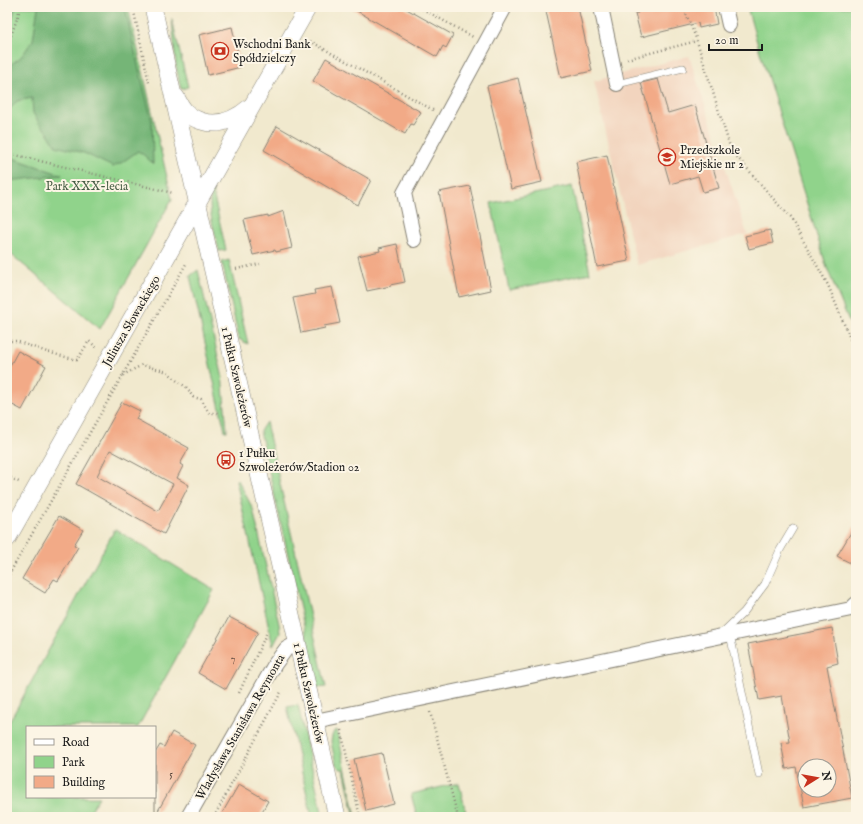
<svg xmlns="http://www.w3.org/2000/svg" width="863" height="824" font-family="'IM FELL English',serif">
	<rect width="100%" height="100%" fill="#fcf5e5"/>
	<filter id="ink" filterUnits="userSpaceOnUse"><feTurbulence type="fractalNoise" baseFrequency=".025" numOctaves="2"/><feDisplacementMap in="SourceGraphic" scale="8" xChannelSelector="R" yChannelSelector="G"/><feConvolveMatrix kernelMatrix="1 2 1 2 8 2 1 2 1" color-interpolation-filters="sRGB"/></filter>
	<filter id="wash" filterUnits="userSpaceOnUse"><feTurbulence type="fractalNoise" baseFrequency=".012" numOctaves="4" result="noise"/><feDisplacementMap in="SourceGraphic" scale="16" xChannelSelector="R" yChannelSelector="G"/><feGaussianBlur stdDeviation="0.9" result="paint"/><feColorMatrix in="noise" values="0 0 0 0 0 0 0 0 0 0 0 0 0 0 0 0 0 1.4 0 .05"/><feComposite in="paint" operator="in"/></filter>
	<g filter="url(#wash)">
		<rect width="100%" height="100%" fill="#f1e9ce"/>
		<path fill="#f2d4be" d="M689,56L747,234L637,265L594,81Z"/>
		<path fill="#90d38b" stroke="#567854" d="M7,7H128L172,199L100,329L7,251Z
			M747,7H856V338L827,268L759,49Z
			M172,19L188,87L181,89L176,66Z
			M572,186L590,273L509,290L491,203Z
			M212,188L226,250L219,251C215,231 206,209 212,188Z
			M229,260L248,344L239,339L222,262Z
			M198,270L222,374L227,431H225L190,276Z
			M266,422L326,687L318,688L260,431Z
			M236,480H238L253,509L279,624L280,633L273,646Z
			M115,529L214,590L138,727H27V797H99L87,817H7V726Z
			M298,705L323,817H312L287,707Z
			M337,730L356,817H355L344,770L339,768L336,765L331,742L332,736L334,731Z
			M459,783L467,817H417L411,794Z"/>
		<path fill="#74b577" stroke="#48684a" d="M7,7H16L7,34Z
			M38,7H125L138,65L152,121L153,164L145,156L138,151L121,163L113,167L84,153L56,146L47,132L39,123L33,113L32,98L17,101L7,112V67L21,57L33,40Z
			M7,156L62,175L7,181Z"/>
		<g id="blocks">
			<path fill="#f2aa87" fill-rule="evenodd" d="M350,7H403L453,35L446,48L443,46L437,57Z
				M545,7H578L592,71L561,78Z
				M636,7H714L717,24L699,28L698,23L641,37L635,13H638Z
				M232,27L241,67L208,75L199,35Z
				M326,58L421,112L413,125L411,124L405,134L313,81Z
				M518,78L542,182L511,189L487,86Z
				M658,79L668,113L695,105L719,188L703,192L698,176L670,184L641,83Z
				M277,126L371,180L358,205L264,150Z
				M607,155L629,261L597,267L576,162Z
				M470,186L491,290L459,297L439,192Z
				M284,211L292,248L276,252L275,250L253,255L244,220L268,215V217Z
				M770,230L773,243L749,249L745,236Z
				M397,244L405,282L390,285L391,286L367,291L358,256L380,251L379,248Z
				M332,287L340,323L324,326L325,328L301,333L293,298L315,294L314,290Z
				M18,351L46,366L22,410L7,402V371Z
				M122,402L140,411L136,419L189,448L180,464L183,466L177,478L189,485L164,534L76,484ZM110,450L173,484L158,511L97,476Z
				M59,516L83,530L74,545L78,547L58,581L54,579L45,593L22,579Z
				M856,524V566L837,556Z
				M229,617L258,632L226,689L198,673Z
				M832,628L838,663L827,666L852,798L804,807L796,767L786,769L781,743L790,742L782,696L759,700L748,644ZM805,766H829V790H805Z
				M172,732L195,745L155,816V753L160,745L164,747Z
				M382,753L394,804L366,811L354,759Z
				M239,784L268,801L259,817H220Z"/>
		</g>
	</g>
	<g filter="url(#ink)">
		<use href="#blocks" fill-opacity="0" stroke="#868275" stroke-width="1"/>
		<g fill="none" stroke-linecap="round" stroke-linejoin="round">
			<defs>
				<path id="service" d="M617,84L683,68
					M722,633L744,612L765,584L780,550L793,528
					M730,634L759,774"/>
				<path id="minor" d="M601,7L617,84
					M725,7L729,25
					M414,240L404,193L505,7
					M315,721L851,609L856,604
					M188,817L275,664L286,649L297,643"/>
				<path id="tertiary" d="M153,7L337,817
					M176,97C179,103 182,109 187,113C191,117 195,119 201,121C219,127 236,119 250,107
					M7,539L308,7"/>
			</defs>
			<use href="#service" stroke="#868275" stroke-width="8"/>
			<use href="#minor" stroke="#868275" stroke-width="16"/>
			<use href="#tertiary" stroke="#868275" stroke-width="18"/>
			<path stroke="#868275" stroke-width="2.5" stroke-dasharray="1 3" stroke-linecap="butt" d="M133,7L149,83
				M419,7L473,37
				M683,7L696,38L731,150L791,219L828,285L856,353
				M310,41L433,110
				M7,47L18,16L20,7
				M627,59L697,41
				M7,153L173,193
				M236,269L260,264
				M7,341H16L47,352L77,360L89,341L97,348
				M123,375L142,365L168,372L176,380L186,387L193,397L201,399L209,413H218
				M7,476L21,483
				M7,578L186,264
				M239,693L267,632
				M430,712L458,817
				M341,730L360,817
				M214,817L281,692"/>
			<use href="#service" stroke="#fff" stroke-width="7"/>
			<use href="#minor" stroke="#fff" stroke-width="14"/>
			<use href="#tertiary" stroke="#fff" stroke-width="17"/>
		</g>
	</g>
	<defs>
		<symbol id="bank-ring" viewBox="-11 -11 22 22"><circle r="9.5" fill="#fcf5e5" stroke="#c8321e" stroke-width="1.5"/><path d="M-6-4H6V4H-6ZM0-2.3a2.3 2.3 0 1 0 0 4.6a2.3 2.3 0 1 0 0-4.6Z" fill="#c8321e"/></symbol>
		<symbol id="school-ring" viewBox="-11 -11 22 22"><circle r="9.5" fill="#fcf5e5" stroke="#c8321e" stroke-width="1.5"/><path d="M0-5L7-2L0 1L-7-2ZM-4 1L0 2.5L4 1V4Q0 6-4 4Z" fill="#c8321e"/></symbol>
		<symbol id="bus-ring" viewBox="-11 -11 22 22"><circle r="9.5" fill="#fcf5e5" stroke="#c8321e" stroke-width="1.5"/><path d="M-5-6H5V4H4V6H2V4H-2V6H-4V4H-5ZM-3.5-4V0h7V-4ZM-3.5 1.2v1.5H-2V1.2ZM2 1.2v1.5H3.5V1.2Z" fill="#c8321e"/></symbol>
	</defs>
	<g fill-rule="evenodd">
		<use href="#bank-ring" x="210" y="41" width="20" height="20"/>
		<use href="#school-ring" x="657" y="147" width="20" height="20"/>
		<use href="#bus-ring" x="216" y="450" width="20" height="20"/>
	</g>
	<g text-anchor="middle" stroke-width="4" stroke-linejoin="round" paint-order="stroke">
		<g font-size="10" fill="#524037">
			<text x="233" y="662">7</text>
			<text x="171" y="777">5</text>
		</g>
		<g font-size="12" fill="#1c1c1c" stroke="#fcf5e5" text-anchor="start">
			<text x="233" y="48">Wschodni Bank<tspan x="233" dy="14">Spółdzielczy</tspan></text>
			<text x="680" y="154">Przedszkole<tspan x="680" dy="14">Miejskie nr 2</tspan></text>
			<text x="239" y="457">1 Pułku<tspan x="239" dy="14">Szwoleżerów/Stadion 02</tspan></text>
		</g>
		<g font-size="12" fill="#455c43" stroke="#fcf5e5">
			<text x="87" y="190">Park XXX-lecia</text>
		</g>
		<g font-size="12" fill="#1c1c1c" stroke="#fcf5e5">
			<text transform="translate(131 321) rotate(-60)" y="4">Juliusza Słowackiego</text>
			<text transform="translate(237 377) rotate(77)" y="4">1 Pułku Szwoleżerów</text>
			<text transform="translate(309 693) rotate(77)" y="4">1 Pułku Szwoleżerów</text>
			<text transform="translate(240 727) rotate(-60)" y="4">Władysława Stanisława Reymonta</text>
		</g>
	</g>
	<rect width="863" height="824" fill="none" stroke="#fcf5e5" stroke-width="24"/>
	<rect x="26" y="726" width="130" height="72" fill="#fcf5e5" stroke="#a29e95"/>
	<rect x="34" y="739" width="20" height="6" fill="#ffffff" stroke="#a29e95"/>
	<text x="62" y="746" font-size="12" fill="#1c1c1c">Road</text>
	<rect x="34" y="756" width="20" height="12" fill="#90d38b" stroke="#a29e95"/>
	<text x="62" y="766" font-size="12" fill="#1c1c1c">Park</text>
	<rect x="34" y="776" width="20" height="12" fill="#f2aa87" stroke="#a29e95"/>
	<text x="62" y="786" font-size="12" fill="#1c1c1c">Building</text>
	<g transform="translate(817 778) rotate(79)"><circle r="19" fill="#fcf5e5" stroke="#a29e95"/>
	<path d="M0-3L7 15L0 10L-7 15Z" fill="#c8321e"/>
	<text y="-6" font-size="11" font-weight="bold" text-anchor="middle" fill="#1c1c1c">N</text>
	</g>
	<path d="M709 44v6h53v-6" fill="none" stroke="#1c1c1c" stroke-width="2"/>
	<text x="715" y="44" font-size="12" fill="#1c1c1c" stroke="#fcf5e5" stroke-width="3" paint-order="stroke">20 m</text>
</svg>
